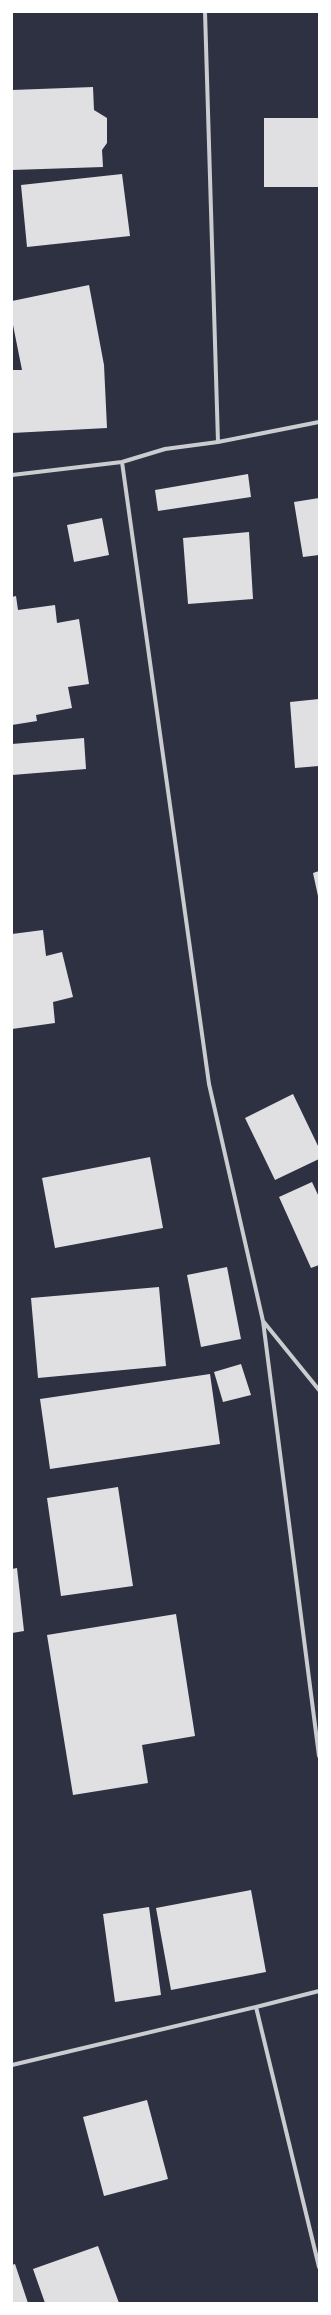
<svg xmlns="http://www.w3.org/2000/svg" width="331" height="2315" font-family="'Sofia Sans Condensed',sans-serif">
	<rect width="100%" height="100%" fill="#2d3142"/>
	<path fill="#e0e0e3" d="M93,87L94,110L107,118V143L102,150L103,167L12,170V90Z
		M264,118H319V187H264Z
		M122,174L130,236L27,247L21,185Z
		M89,285L104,365L107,428L12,433V370H22L12,320V301Z
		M248,474L251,497L158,511L155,490Z
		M319,498V555L303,557L294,502Z
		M102,518L109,555L74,562L67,525Z
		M249,532L253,599L188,604L183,538Z
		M16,596L18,610L55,605L57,623L79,619L89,684L68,687L72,708L36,715L37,721L12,725V597Z
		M319,699V766L295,768L290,702Z
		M84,738L86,769L12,775V744Z
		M319,871V896H318L313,873Z
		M43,930L46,956L62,952L73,997L53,1002L55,1023L12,1029V934Z
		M293,1094L319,1148V1159L275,1180L245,1118Z
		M150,1157L163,1228L55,1248L42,1178Z
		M312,1182L319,1197V1265L311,1268L279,1197Z
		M227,1267L241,1339L201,1347L187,1275Z
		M159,1287L166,1366L38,1378L31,1298Z
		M241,1364L251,1395L223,1402L214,1372Z
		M210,1374L220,1444L50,1469L40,1399Z
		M118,1487L133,1586L61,1596L47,1498Z
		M17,1568L24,1631L12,1633V1569Z
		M176,1614L195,1736L142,1745L148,1783L73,1795L47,1635Z
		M251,1890L266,1972L171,1990L156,1908Z
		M149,1907L161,1995L115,2002L103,1914Z
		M147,2100L168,2179L104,2196L83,2117Z
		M98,2246L119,2303H45L33,2269Z
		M15,2264L28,2303H12V2265Z"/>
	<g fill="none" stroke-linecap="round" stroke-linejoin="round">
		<path stroke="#caccd0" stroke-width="4" d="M218,442L319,422
			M122,462L209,1084L263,1321L319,1390
			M12,475L122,462L165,449L218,442L205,12
			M263,1321L319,1756
			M319,1991L256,2007L319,2267
			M12,2065L256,2007"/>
	</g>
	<rect width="331" height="2315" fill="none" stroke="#ffffff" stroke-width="26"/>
</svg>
